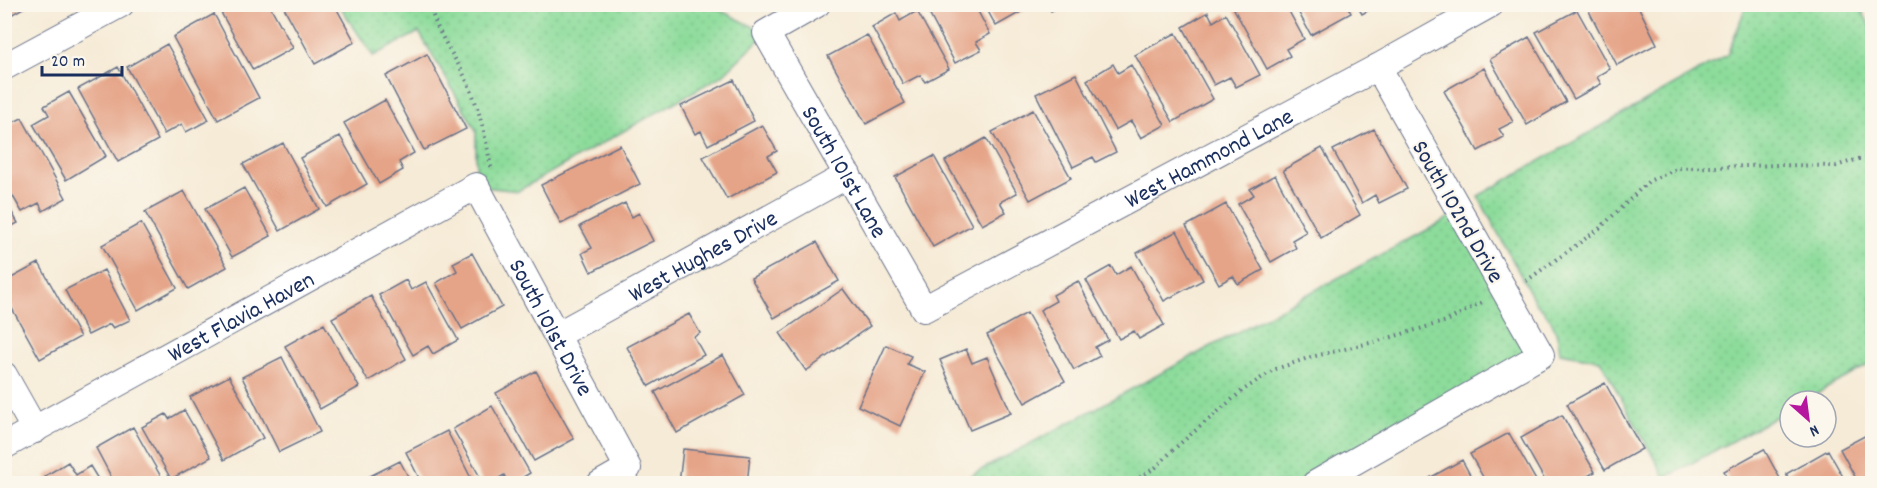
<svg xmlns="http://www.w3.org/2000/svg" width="1877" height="488" font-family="Dekko,sans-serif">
	<defs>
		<pattern id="park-dots" width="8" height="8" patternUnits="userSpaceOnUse" patternTransform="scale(1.5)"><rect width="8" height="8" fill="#8ddc9b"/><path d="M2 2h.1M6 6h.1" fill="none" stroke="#79bd88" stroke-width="1.8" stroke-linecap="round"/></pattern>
	</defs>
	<rect width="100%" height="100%" fill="#fbf7ec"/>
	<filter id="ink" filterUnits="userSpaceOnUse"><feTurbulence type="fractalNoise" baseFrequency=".0167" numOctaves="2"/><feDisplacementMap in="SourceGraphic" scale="12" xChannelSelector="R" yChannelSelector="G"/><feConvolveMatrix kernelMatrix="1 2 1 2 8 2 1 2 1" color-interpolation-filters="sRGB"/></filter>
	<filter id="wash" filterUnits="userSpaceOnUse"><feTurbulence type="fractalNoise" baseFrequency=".008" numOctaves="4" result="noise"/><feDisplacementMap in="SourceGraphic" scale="24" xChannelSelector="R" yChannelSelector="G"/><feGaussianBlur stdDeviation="1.35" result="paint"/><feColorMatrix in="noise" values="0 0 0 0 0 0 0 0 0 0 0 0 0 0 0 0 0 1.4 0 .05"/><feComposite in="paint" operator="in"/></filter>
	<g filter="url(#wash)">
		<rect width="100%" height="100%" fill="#f6ebd7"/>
		<path fill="url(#park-dots)" stroke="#54867c" stroke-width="1.5" d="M1747,4L1859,5L1872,30V363L1804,401H1790V409L1665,478L1600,360L1560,353C1558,332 1553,318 1536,304L1478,196L1727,55Z
			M339,5H710L766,33L723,75L518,191L476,186V130L419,32L373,56Z
			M1458,211L1541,355L1315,483L955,484L1442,222Z"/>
		<g id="blocks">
			<path fill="#e5a488" d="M4,4H30L4,19Z
				M227,4H269L293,48L253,70L219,9Z
				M282,4H334L355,42L315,64Z
				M924,4H974L990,34L976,42L981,50L955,63Z
				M984,4H1035L996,26Z
				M1242,4H1285L1304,39L1286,49L1290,56L1267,69L1234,9Z
				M1294,4H1346L1351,13L1311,35Z
				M1356,4H1380L1362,14Z
				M1601,4H1609L1612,10L1623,4H1637L1657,44L1617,65L1589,11Z
				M1047,5H1063L1051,11Z
				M1577,10L1610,69L1597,77L1601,84L1574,99L1536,32Z
				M917,11L949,69L925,82L920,75L903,84L872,27L896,13L900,21Z
				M1208,12L1213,22L1226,14L1260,75L1236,87L1230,77L1214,85L1183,27Z
				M214,14L259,98L218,120L173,37Z
				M1176,33L1213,99L1173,122L1135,55Z
				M867,35L905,103L866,124L828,56Z
				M1529,37L1566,102L1527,125L1490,59Z
				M167,44L209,120L186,132L182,124L164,134L127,67Z
				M427,54L466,129L424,150L386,76Z
				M1113,64L1118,73L1131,65L1165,125L1141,138L1131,121L1115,130L1087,80Z
				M118,67L158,140L118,162L78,89Z
				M1484,68L1513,122L1499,129L1504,137L1478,151L1444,91Z
				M1076,74L1116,152L1096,162L1093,157L1073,167L1036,94Z
				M734,80L754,121L708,145L701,131L695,134L681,106Z
				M69,92L106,156L66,180L33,124L49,115L44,106Z
				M385,100L414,153L399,162L403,170L379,184L344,123Z
				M1033,110L1071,178L1030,200L992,132Z
				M22,118L66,198L43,211L39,203L22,212L4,181V135L10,132L7,125Z
				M762,125L777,151L768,156L777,172L727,199L703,157Z
				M1374,129L1407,189L1379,203L1375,195L1362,203L1333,150Z
				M340,136L367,184L327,207L300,158Z
				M986,138L1017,193L1000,202L1006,212L982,225L945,161Z
				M283,143L319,209L280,231L243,164Z
				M620,145L640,184L561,224L541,185Z
				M1322,148L1360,215L1321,238L1283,170Z
				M934,156L972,225L933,247L895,177Z
				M1275,175L1306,232L1292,240L1296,248L1271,262L1238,204L1254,195L1250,189Z
				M244,188L271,236L232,257L205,209Z
				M184,191L227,267L188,289L145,212Z
				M4,199L18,223L4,230Z
				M625,203L632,217L639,213L653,241L591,272L582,253L592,248L580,226Z
				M1226,204L1263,270L1238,284L1233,276L1219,284L1186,226Z
				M141,223L177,288L138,310L102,245Z
				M1177,231L1203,280L1164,301L1137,253Z
				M817,242L839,281L774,318L751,278Z
				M472,253L502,307L462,329L436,283L457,271L453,263Z
				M39,263L80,337L40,359L4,294V282Z
				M1111,266L1116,275L1131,266L1164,325L1139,339L1134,331L1119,339L1086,280Z
				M104,270L130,320L113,328L110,324L88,335L65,290Z
				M406,280L411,290L426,282L458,340L433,354L428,346L413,355L379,295Z
				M1078,281L1108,340L1095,347L1100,356L1074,370L1040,310L1056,301L1053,295Z
				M843,289L870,326L806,371L780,333Z
				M371,296L406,359L368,381L332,318Z
				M1027,313L1065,381L1025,403L987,335Z
				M689,314L700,333L694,337L704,355L649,386L627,347Z
				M324,324L359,387L320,409L285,346Z
				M886,345L911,356L907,364L925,372L900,426L858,406Z
				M966,349L972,363L987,357L1011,413L970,430L940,360Z
				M723,355L745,395L677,433L655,392Z
				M282,357L320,432L279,452L242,377Z
				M536,371L574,439L534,461L496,393Z
				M229,376L263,438L224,460L190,397Z
				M1605,383L1642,449L1605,470L1567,404Z
				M492,406L530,473L512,484H509L504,475L489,484H484L453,429Z
				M184,410L211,457L171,479L142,427L166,414L169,419Z
				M1562,415L1595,472L1579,481L1581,484H1547L1521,438Z
				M133,427L165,484H115L96,448Z
				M447,431L474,484H422L406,452Z
				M1872,432V484H1859L1840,449Z
				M1509,433L1538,484H1487L1470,454Z
				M683,449L750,456L747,484H679Z
				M1764,449L1783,484H1731L1724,471Z
				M1828,450L1847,484H1791L1786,474Z
				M1462,460L1475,484H1425L1424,481Z
				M400,461L412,484H362L360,481Z
				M68,462L76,475L90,466L101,484H49L45,476Z"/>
		</g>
	</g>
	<g filter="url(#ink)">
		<use href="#blocks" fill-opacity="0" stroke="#687188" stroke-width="1.5"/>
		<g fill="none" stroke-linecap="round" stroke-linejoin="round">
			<defs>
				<g id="street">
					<path id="s1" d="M817,4L766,33L924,309L1378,67L1491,4"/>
					<path d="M4,67L121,4"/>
					<path id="s2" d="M557,335L848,175"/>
					<path d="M4,375L35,430"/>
					<path id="s3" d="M4,446L476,186L628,468L600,484"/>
					<path d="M1315,484L1541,355L1378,67"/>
				</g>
			</defs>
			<use href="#street" stroke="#687188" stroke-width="28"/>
			<path stroke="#687188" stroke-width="4" stroke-dasharray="1.5 4.5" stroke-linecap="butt" d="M430,4C435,31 453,53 465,77C479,106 485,135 491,167
				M1526,281L1599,229L1649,181L1679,168L1778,165L1836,166L1872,155
				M1130,484L1156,467L1175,448L1242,391L1273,370L1311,357L1378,341L1447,321L1482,302"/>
			<use href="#street" stroke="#fff" stroke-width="26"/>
		</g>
	</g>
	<g text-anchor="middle" stroke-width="4.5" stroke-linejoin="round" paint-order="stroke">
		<g font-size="24" fill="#1b2f5e" stroke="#fbf7ec">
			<text dy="8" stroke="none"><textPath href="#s1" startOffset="699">West Hammond Lane</textPath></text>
			<text dy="8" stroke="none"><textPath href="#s1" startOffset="218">South 101st Lane</textPath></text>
			<text transform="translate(1459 211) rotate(60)" y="8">South 102nd Drive</text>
			<text dy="8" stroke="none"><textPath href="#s2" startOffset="166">West Hughes Drive</textPath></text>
			<text dy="8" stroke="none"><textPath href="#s3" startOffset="270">West Flavia Haven</textPath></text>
			<text dy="8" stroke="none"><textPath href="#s3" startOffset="699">South 101st Drive</textPath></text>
		</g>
	</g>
	<rect width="1877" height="488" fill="none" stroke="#fbf7ec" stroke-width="24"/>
	<g transform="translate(1808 419) rotate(152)"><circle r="28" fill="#fbf7ec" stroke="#a1a7b3" stroke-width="1.5"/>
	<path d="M0-4.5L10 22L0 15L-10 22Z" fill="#b5179e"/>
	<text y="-9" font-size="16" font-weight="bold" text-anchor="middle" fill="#1b2f5e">N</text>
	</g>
	<path d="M42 66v9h80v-9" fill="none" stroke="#1b2f5e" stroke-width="3"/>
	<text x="51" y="66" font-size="18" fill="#1b2f5e" stroke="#fbf7ec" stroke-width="4.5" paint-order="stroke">20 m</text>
</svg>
